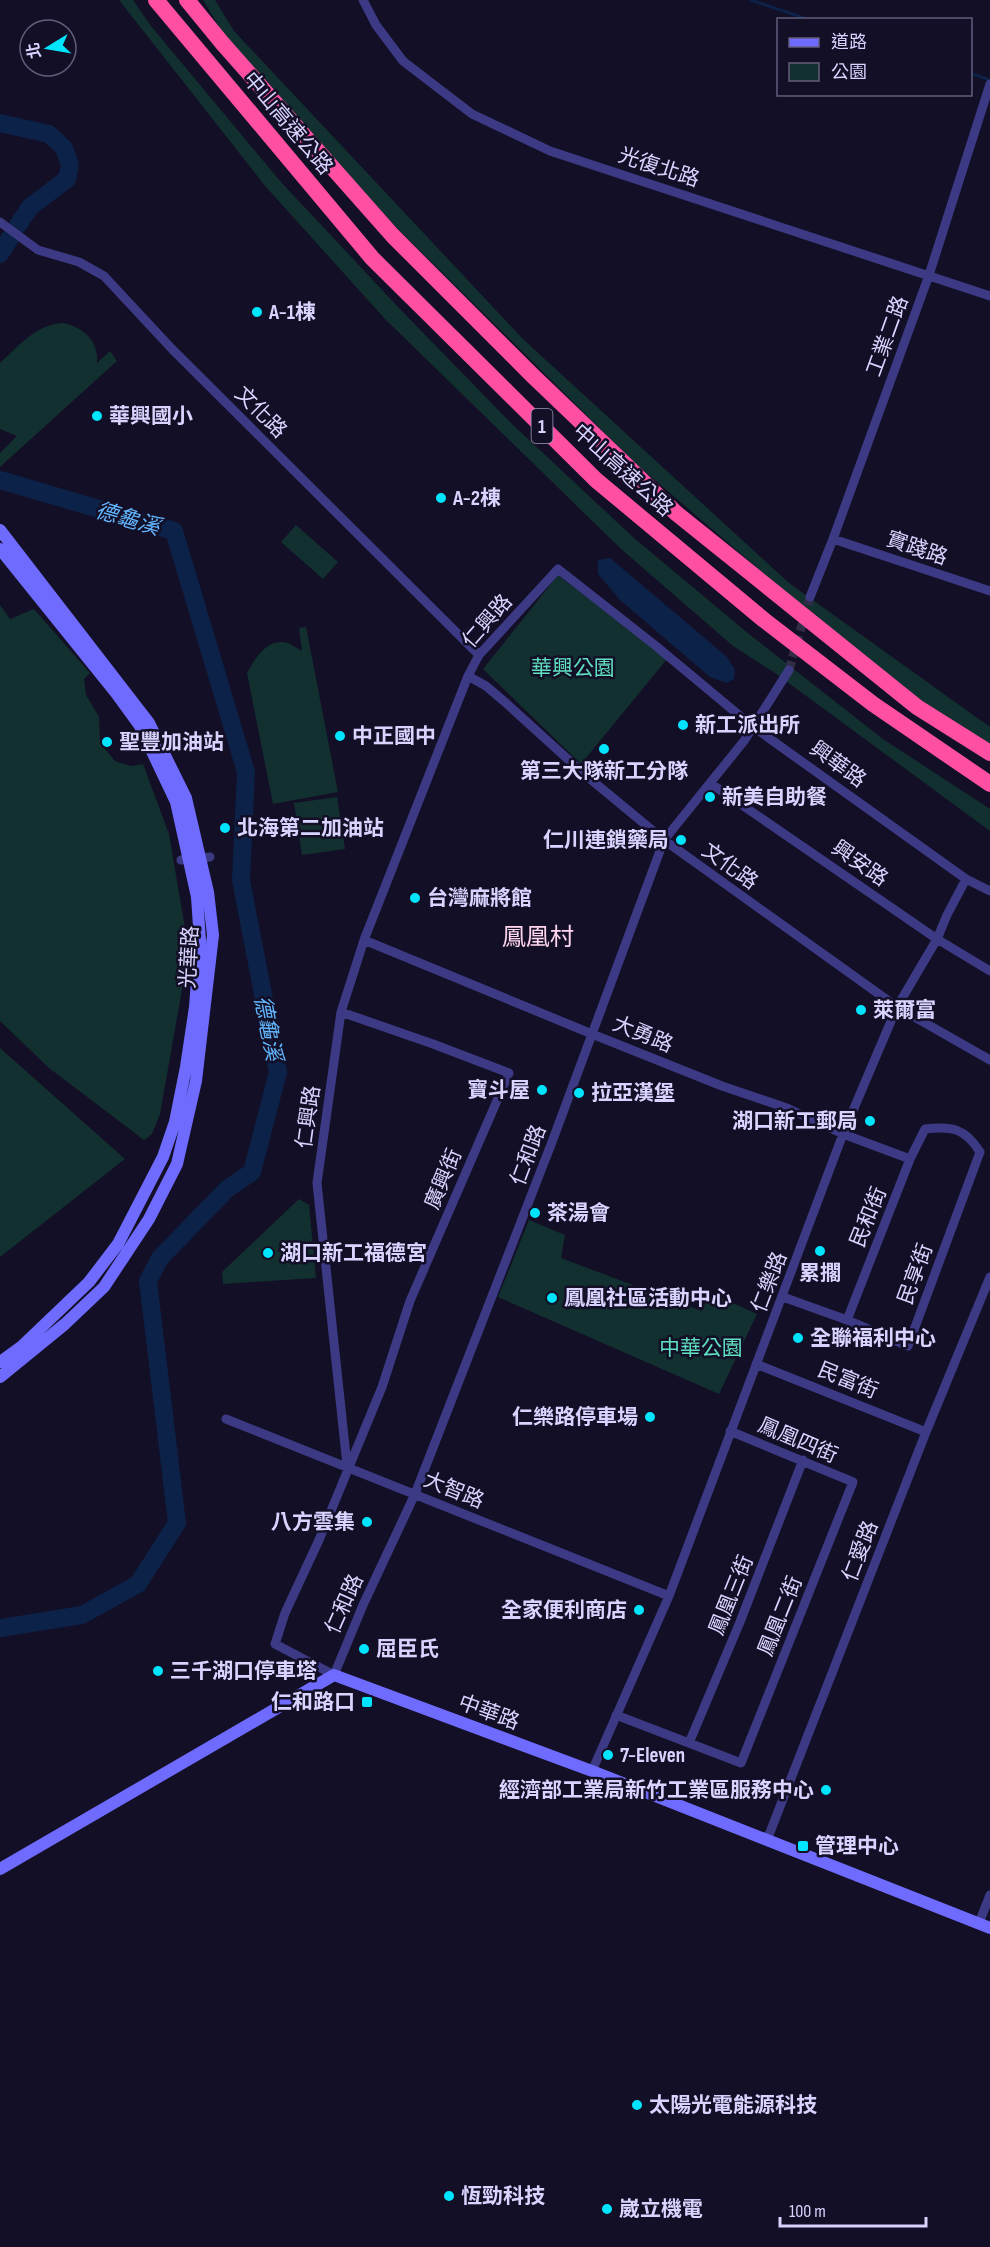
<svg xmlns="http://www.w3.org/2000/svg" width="990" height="2247" font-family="'Sofia Sans Condensed','Noto Sans TC',sans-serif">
	<rect width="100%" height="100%" fill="#130f26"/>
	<path fill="#12302f" d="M119,0H133L151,26L280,181L399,308L512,424L634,538L749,634L883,739L990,809V831L775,673L733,646L620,548L385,319L266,187Z
		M203,0H215L234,31L523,339L789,583L990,727V746L919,702L796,601L636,464L397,228L228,41Z
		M63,323C83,327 99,341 97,363L110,351L117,361L0,467V453L17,436L0,429V363C20,345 35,325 63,323Z
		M296,525L338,562L323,579L281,542Z
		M558,575L667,659L581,764L483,669Z
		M0,605L10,619L34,609L90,673L84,679L86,695L99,717L100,743L115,761L131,766L143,764L169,834L186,934L183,984L160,1114L152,1134L144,1140L49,1068L0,1021Z
		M306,627L338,792L273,804L247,673C255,658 269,635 290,644C294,646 298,649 302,651L299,628Z
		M337,797L345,849L302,855L294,803Z
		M0,1048L125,1159L0,1257Z
		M299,1199L309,1205L316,1278L223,1284L222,1272Z
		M529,1220L565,1235L561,1258L702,1311L709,1292L757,1314L719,1394L498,1297Z"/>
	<path fill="#0c2248" d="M610,558L726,656L735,669L734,679L727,683L710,677L620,600L598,574V560Z"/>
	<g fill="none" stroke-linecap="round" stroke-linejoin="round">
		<path stroke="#0c2248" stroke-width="3" d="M751,0L810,20
			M970,73L990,80"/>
		<path stroke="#0c2248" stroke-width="18" d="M0,123L49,134L64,148L70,165L67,179L30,207L18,225
			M0,254L10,238
			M0,480L174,531L246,772L241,880L278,1072L252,1172L227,1189L160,1258L148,1281L177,1523L138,1584L82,1615L0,1628"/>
		<path stroke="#312d47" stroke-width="9" stroke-dasharray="9 4.5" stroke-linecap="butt" d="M789,670L810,597"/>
		<path stroke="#3d3a85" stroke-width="9" d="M363,0L376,25L403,61L472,114L550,151L990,296
			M0,222L38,250L79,262L104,276L172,349L479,655
			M833,539L990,591
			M810,597L833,539L929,275L990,84
			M468,676L486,686L506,703L583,773L664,840L897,1007L990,1060
			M710,783L937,939L990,971
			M181,860L210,857
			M364,940L592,1034L722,1086L787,1108L843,1134L910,1159
			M341,1012L433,1044L509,1073L410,1301L382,1387L319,1540L285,1613L275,1644L334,1675L363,1605L415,1494L552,1142L664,840L744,741L789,670
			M783,1297L847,1320L908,1346L980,1152C965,1128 952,1126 925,1129L910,1159L847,1320
			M756,1364L926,1432
			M226,1419L669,1596
			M347,1465L317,1183L341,1012L364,940L468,676L479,655L558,569L656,646L752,726L966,879L990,891
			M616,1715L741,1763L853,1482L730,1431
			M689,1743L740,1622L803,1460
			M592,1771L669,1596L843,1134L897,1007L937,939L947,915L966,879
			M767,1840L926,1432L990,1277
			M979,1923L990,1895"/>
		<path stroke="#6f6bff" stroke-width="12" d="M0,530L149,723L186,798L208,892L213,935L196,1081L177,1164L149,1219L104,1287L65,1324L0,1377
			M0,549L116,693L140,726L176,802L197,897L200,941L195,1007L186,1067L175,1122L163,1157L118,1244L89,1282L21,1347L0,1362
			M0,1869L334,1675L592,1771L990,1928"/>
		<path stroke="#ff4fa3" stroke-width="16" d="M156,0L372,258L596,480L764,620L873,704L990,784
			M187,0L223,44L393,236L532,375L676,513L917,707L990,753"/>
	</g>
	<g fill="#00e5ff" stroke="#130f26" stroke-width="2">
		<circle cx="257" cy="312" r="6"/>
		<circle cx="97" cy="416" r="6"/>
		<circle cx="441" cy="498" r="6"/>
		<circle cx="683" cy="725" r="6"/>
		<circle cx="340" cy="736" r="6"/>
		<circle cx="107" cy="742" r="6"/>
		<circle cx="604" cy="749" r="6"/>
		<circle cx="710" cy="797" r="6"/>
		<circle cx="225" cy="828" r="6"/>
		<circle cx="681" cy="840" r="6"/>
		<circle cx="415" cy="898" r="6"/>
		<circle cx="861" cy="1010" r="6"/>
		<circle cx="542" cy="1090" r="6"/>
		<circle cx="579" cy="1093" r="6"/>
		<circle cx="870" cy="1121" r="6"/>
		<circle cx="535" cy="1213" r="6"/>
		<circle cx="820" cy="1251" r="6"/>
		<circle cx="268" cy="1253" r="6"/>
		<circle cx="552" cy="1298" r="6"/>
		<circle cx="798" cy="1338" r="6"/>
		<circle cx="650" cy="1417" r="6"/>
		<circle cx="367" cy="1522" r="6"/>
		<circle cx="639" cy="1610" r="6"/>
		<circle cx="364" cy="1649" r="6"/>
		<circle cx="158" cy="1671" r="6"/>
		<rect x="361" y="1696" width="12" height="12" rx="3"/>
		<circle cx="608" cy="1755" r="6"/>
		<circle cx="826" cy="1790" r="6"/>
		<rect x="797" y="1840" width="12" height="12" rx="3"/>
		<circle cx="637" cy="2105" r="6"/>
		<circle cx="449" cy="2196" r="6"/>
		<circle cx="607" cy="2209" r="6"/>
	</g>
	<g text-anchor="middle" stroke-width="5" stroke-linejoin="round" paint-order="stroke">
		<rect fill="#130f26" stroke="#9e99be" stroke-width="1.5" x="531.5" y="409" width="21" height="34" rx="4.5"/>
		<g font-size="20" font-weight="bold" fill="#d9d4ff">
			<text x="542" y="433">1</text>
		</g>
		<g font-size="21" fill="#d9d4ff" stroke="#130f26">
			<text transform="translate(288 123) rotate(50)" y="7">中山高速公路</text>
			<text transform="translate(659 167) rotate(18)" y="7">光復北路</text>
			<text transform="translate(887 336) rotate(-70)" y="7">工業二路</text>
			<text transform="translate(261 412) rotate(45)" y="7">文化路</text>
			<text transform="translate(623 470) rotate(42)" y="7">中山高速公路</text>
			<text transform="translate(917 548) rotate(19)" y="7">實踐路</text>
			<text transform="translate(487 621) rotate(-49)" y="7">仁興路</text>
			<text transform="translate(838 764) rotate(36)" y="7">興華路</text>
			<text transform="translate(860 863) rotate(35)" y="7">興安路</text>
			<text transform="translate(730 866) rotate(36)" y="7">文化路</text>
			<text transform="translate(189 957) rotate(-87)" y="7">光華路</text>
			<text transform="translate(643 1034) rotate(22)" y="7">大勇路</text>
			<text transform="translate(308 1117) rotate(-82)" y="7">仁興路</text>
			<text transform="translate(528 1155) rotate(-69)" y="7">仁和路</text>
			<text transform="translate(443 1179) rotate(-67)" y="7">廣興街</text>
			<text transform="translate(868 1217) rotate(-68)" y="7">民和街</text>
			<text transform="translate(915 1274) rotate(-70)" y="7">民享街</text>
			<text transform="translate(769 1282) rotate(-69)" y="7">仁樂路</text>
			<text transform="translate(848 1380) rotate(22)" y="7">民富街</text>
			<text transform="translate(798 1440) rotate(23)" y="7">鳳凰四街</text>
			<text transform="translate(454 1490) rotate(22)" y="7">大智路</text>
			<text transform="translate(860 1551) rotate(-69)" y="7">仁愛路</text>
			<text transform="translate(731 1595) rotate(-68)" y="7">鳳凰三街</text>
			<text transform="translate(344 1604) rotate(-66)" y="7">仁和路</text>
			<text transform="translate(780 1616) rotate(-68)" y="7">鳳凰二街</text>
			<text transform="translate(489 1712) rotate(20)" y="7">中華路</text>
		</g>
		<g font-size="21" font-weight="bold" fill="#d9d4ff" stroke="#130f26" text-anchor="start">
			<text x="269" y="319">A-1棟</text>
			<text x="109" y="423">華興國小</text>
			<text x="453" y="505">A-2棟</text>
			<text x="695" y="732">新工派出所</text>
			<text x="352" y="743">中正國中</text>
			<text x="119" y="749">聖豐加油站</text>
			<text x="604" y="778" text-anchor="middle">第三大隊新工分隊</text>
			<text x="722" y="804">新美自助餐</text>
			<text x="237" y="835">北海第二加油站</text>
			<text x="669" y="847" text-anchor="end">仁川連鎖藥局</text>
			<text x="427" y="905">台灣麻將館</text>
			<text x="873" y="1017">萊爾富</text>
			<text x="530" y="1097" text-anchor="end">寶斗屋</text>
			<text x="591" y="1100">拉亞漢堡</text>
			<text x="858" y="1128" text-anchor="end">湖口新工郵局</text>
			<text x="547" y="1220">茶湯會</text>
			<text x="280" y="1260">湖口新工福德宮</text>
			<text x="820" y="1280" text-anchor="middle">累擱</text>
			<text x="564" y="1305">鳳凰社區活動中心</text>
			<text x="810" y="1345">全聯福利中心</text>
			<text x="638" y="1424" text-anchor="end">仁樂路停車場</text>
			<text x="355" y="1529" text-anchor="end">八方雲集</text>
			<text x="627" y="1617" text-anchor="end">全家便利商店</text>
			<text x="376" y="1656">屈臣氏</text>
			<text x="170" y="1678">三千湖口停車塔</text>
			<text x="355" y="1709" text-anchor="end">仁和路口</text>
			<text x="620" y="1762">7-Eleven</text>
			<text x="814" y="1797" text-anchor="end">經濟部工業局新竹工業區服務中心</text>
			<text x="815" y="1853">管理中心</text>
			<text x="649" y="2112">太陽光電能源科技</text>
			<text x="461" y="2203">恆勁科技</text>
			<text x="619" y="2216">崴立機電</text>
		</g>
		<g font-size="21" fill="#5fe0c0" stroke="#130f26">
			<text x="573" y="675">華興公園</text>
			<text x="701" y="1355">中華公園</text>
		</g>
		<g font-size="22" font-style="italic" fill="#62b6ff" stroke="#130f26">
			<text transform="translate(128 518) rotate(16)" y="8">德龜溪</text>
			<text transform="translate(269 1028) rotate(79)" y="8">德龜溪</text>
		</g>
		<g font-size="24" fill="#ffd6f0" stroke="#130f26">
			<text x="538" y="945">鳳凰村</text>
		</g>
	</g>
	<rect x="777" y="18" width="195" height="78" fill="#130f26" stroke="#625e7d" stroke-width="1.5"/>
	<rect x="789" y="38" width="30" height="9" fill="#6f6bff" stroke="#625e7d" stroke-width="1.5"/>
	<text x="831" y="48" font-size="18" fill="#d9d4ff">道路</text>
	<rect x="789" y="63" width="30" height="18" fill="#12302f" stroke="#625e7d" stroke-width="1.5"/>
	<text x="831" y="78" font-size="18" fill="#d9d4ff">公園</text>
	<g transform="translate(48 48) rotate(259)"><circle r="28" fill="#130f26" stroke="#625e7d" stroke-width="1.5"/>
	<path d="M0-4.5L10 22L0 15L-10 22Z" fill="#00e5ff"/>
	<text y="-9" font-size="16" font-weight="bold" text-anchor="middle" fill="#d9d4ff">北</text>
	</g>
	<path d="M780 2217v9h146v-9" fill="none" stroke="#d9d4ff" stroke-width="3"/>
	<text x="789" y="2217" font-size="18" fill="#d9d4ff" stroke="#130f26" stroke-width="4.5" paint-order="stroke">100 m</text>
</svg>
